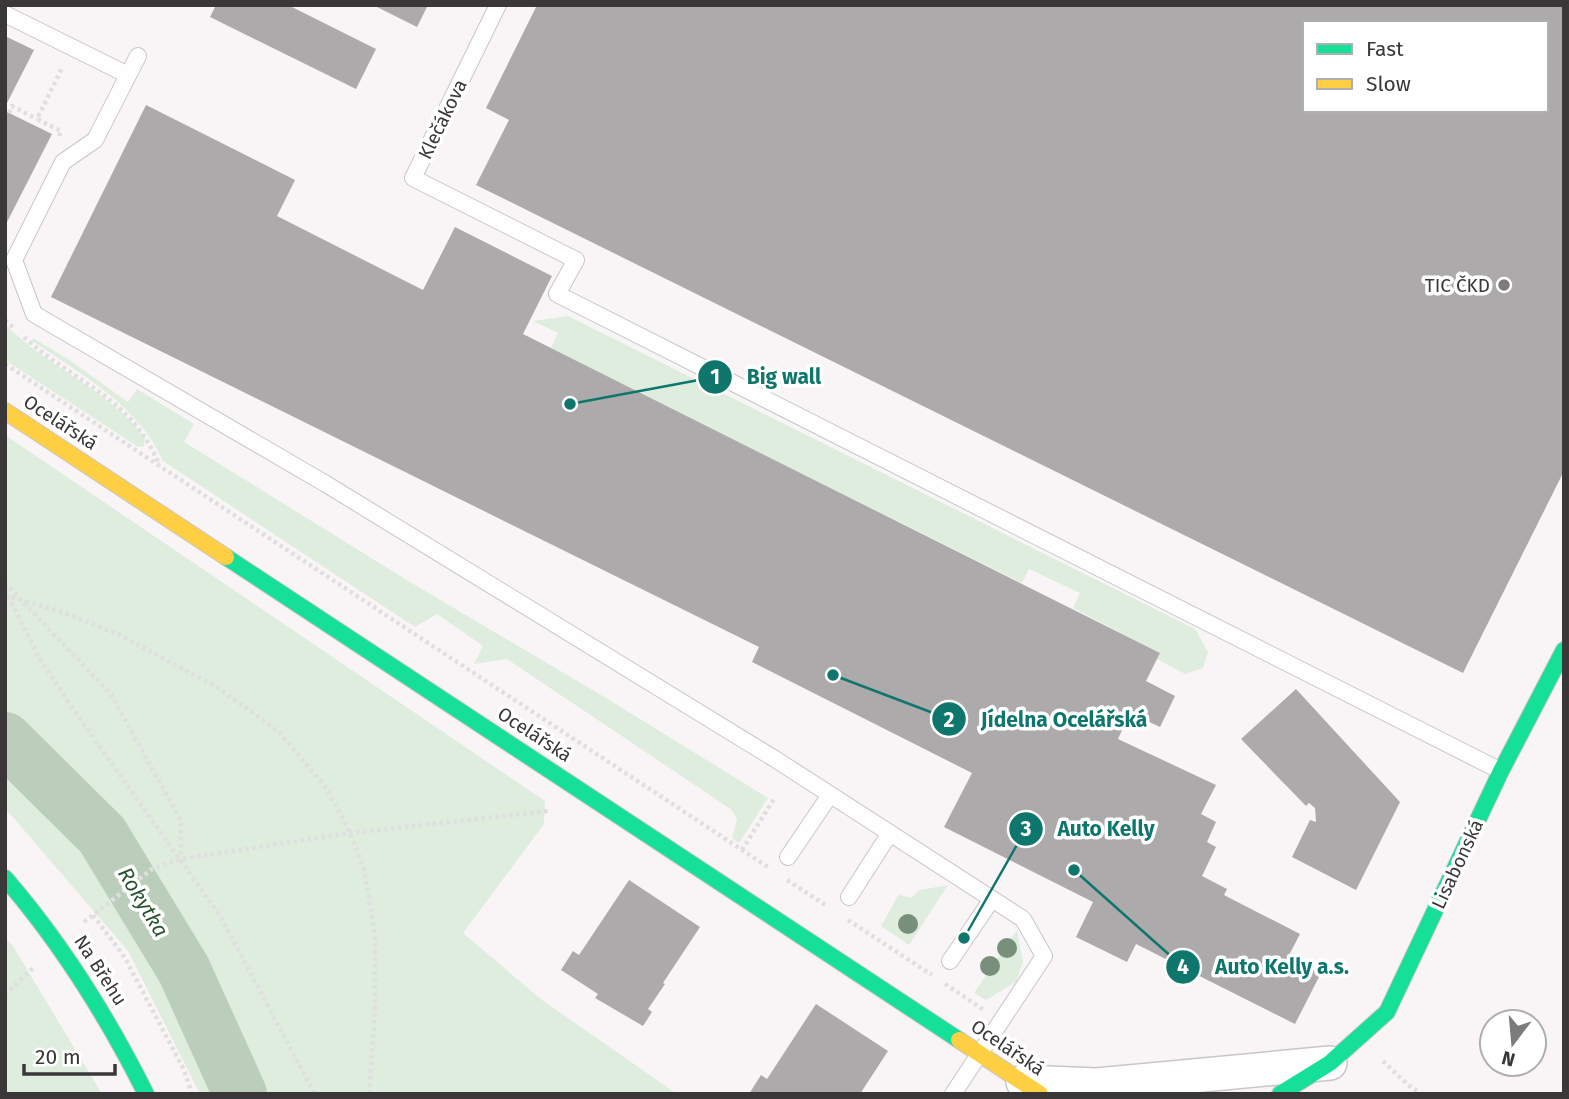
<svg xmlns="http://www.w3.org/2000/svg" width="1569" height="1099" font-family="'Fira Sans',sans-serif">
	<rect width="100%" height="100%" fill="#f9f5f6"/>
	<path fill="#deedde" d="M568,316L1195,629L1208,652L1203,668L1185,674L1157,659L1160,653L1073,608L1080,593L1029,569L1022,583L551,348L558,333L533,321Z
		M5,324C48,368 109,389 145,438L144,446L138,447L5,360Z
		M33,338L68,359L128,402L137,389L194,424L184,442L410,582L606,698L768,798L739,843L732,838L737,820L732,810L507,659L474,664L483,646L437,614L415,627L163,461C138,405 81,374 32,341Z
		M5,435L545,801L544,824L463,933L542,1000L677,1094H200L128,951L5,808Z
		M948,885L909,945L881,926L899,894L911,898L920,890Z
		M1017,930L1023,962L1016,982L986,1000L974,993Z
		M5,938L13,946L102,1094H5Z"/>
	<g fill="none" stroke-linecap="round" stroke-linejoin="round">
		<path stroke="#bbcebb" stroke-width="54" d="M5,739L102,835L184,970L240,1094"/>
	</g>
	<path fill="#adaaab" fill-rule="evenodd" d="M216,5H288L376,49L356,89L210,17Z
		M373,5H428L417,27Z
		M537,5H1564V471L1463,673L476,185L509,120L486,108ZM1305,23H1546V110H1305Z
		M5,36L34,50L5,107Z
		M146,105L295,180L277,216L423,290L455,227L552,276L523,334L1160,653L1146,681L1175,696L1160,727L1130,713L1118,739L1216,785L1201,814L1216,822L1207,842L1216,847L1202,876L1227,889L1224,895L1300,934L1288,957L1321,973L1295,1024L1136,944L1127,962L1076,937L1093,902L944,827L972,773L752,662L759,647L51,297Z
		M5,111L52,134L5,226Z
		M1296,689L1400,802L1356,890L1292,857L1310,820L1316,822L1315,808L1309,803L1306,806L1241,739Z
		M629,880L700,927L663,983L665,984L648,1009L652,1012L643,1026L595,998L598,994L561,970L573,951L579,955Z
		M816,1004L888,1051L860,1094H749L761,1075L767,1079Z"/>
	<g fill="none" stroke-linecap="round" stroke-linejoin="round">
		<defs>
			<path id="lane" d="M498,5L413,178L576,260L557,294L1501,771
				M5,14L128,75
				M138,56L95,140L63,162L14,260L34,314L326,484L775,759L1023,919L1044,956L953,1094
				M788,857L830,795
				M849,897L890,833
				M950,961L992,899"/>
			<path id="street" d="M1023,1082L1097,1085L1330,1063"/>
			<path id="fast" d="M226,557L959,1040
				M5,878C62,944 107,1016 146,1094
				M1280,1094L1330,1063L1387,1012L1501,771L1564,650"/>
			<path id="slow" d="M5,411L226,557
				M959,1040L1040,1094"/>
		</defs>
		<use href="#lane" stroke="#c8c6c6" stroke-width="18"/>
		<use href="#street" stroke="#c8c6c6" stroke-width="36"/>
		<use href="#fast" stroke="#c8c6c6" stroke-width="18"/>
		<use href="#slow" stroke="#c8c6c6" stroke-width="18"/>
		<path stroke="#e0dfdf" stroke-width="4.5" stroke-dasharray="3.5 3.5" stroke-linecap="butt" d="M9,113L12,106L37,119
			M59,136L61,131L37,119L62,68
			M5,320L15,329
			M24,337C73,382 129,395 158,462
			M5,364L768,867
			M5,583L21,600L62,612L118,634L220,689L279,732L327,789L350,833L364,869L375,934V1012L369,1094
			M5,595L21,600L111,694L181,821V857
			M71,706L220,916L315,1094
			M742,850L774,799
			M787,880L827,906
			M93,915L125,958L184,1070L192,1094
			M848,920L932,975
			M84,922L152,869L181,859L350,833L548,811
			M945,984L984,1010
			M5,995L33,968
			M1383,1061L1407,1084L1421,1094"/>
		<use href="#lane" stroke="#fefefe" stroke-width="16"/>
		<use href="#street" stroke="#fefefe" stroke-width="33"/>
		<use href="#fast" stroke="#16e098" stroke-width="16"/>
		<use href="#slow" stroke="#ffcf43" stroke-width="16"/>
		<path stroke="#e0dfdf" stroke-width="4.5" stroke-dasharray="3.5 3.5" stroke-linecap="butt" d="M5,590L39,658L71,706"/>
	</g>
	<g fill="#778f7b">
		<circle cx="908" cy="924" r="10"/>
		<circle cx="1007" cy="948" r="10"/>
		<circle cx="990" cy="966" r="10"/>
	</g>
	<circle fill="#7c7a7a" stroke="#fff" stroke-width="2.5" cx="1504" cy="285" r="7"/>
	<g text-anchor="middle" stroke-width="7" stroke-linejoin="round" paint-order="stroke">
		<g font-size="19" fill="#393737" stroke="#fff">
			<text transform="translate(442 119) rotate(-64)" y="7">Klečákova</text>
			<text transform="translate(61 422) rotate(33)" y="7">Ocelářská</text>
			<text transform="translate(535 734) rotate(33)" y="7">Ocelářská</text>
			<text transform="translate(1457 864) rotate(-65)" y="7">Lisabonská</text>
			<text transform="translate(101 970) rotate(57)" y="7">Na Břehu</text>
			<text transform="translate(1008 1047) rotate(34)" y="7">Ocelářská</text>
		</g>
		<g font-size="19" fill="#393737" stroke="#fff" text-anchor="end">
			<text x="1490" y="292">TIC ČKD</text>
		</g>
		<g font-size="21" font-style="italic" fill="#27542d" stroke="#fff">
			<text transform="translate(143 902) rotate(59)" y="7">Rokytka</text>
		</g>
	</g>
	<path fill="none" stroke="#0f766e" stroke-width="2.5" d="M570 404L715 377M833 675L949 719M964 938L1026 829M1074 870L1183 967"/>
	<g fill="#0f766e" stroke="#fff" stroke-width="2.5">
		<circle cx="570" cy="404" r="7"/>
		<circle cx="833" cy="675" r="7"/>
		<circle cx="964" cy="938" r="7"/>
		<circle cx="1074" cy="870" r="7"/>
		<circle cx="715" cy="377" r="18"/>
		<circle cx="949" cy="719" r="18"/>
		<circle cx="1026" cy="829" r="18"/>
		<circle cx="1183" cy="967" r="18"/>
	</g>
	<g font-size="21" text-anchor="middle" font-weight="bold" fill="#fff">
		<text x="715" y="384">1</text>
		<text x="949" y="727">2</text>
		<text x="1026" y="836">3</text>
		<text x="1183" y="974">4</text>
	</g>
	<g font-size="21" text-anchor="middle" font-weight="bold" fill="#0f766e" stroke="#fff" stroke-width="7" stroke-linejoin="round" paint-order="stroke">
		<text x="784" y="384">Big wall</text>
		<text x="1064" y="727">Jídelna Ocelářská</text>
		<text x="1106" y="836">Auto Kelly</text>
		<text x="1282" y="974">Auto Kelly a.s.</text>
	</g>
	<rect width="1569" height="1099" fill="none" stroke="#393737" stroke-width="14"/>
	<rect x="1303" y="21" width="245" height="91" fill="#ffffff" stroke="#b0afaf" stroke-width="2"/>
	<rect x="1317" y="44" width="35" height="10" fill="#16e098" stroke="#b0afaf" stroke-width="2"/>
	<text x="1366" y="56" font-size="21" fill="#393737">Fast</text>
	<rect x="1317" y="79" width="35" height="10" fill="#ffcf43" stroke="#b0afaf" stroke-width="2"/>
	<text x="1366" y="91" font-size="21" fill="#393737">Slow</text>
	<g transform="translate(1513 1043) rotate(196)"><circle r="33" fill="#ffffff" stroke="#b0afaf" stroke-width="2"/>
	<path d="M0-5L12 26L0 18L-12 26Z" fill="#7c7a7a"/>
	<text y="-10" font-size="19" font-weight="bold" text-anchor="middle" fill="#393737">N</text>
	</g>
	<path d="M24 1064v10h91v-10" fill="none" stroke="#393737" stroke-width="3.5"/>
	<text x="35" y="1064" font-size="21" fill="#393737" stroke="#ffffff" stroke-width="5" paint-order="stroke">20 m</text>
</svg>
